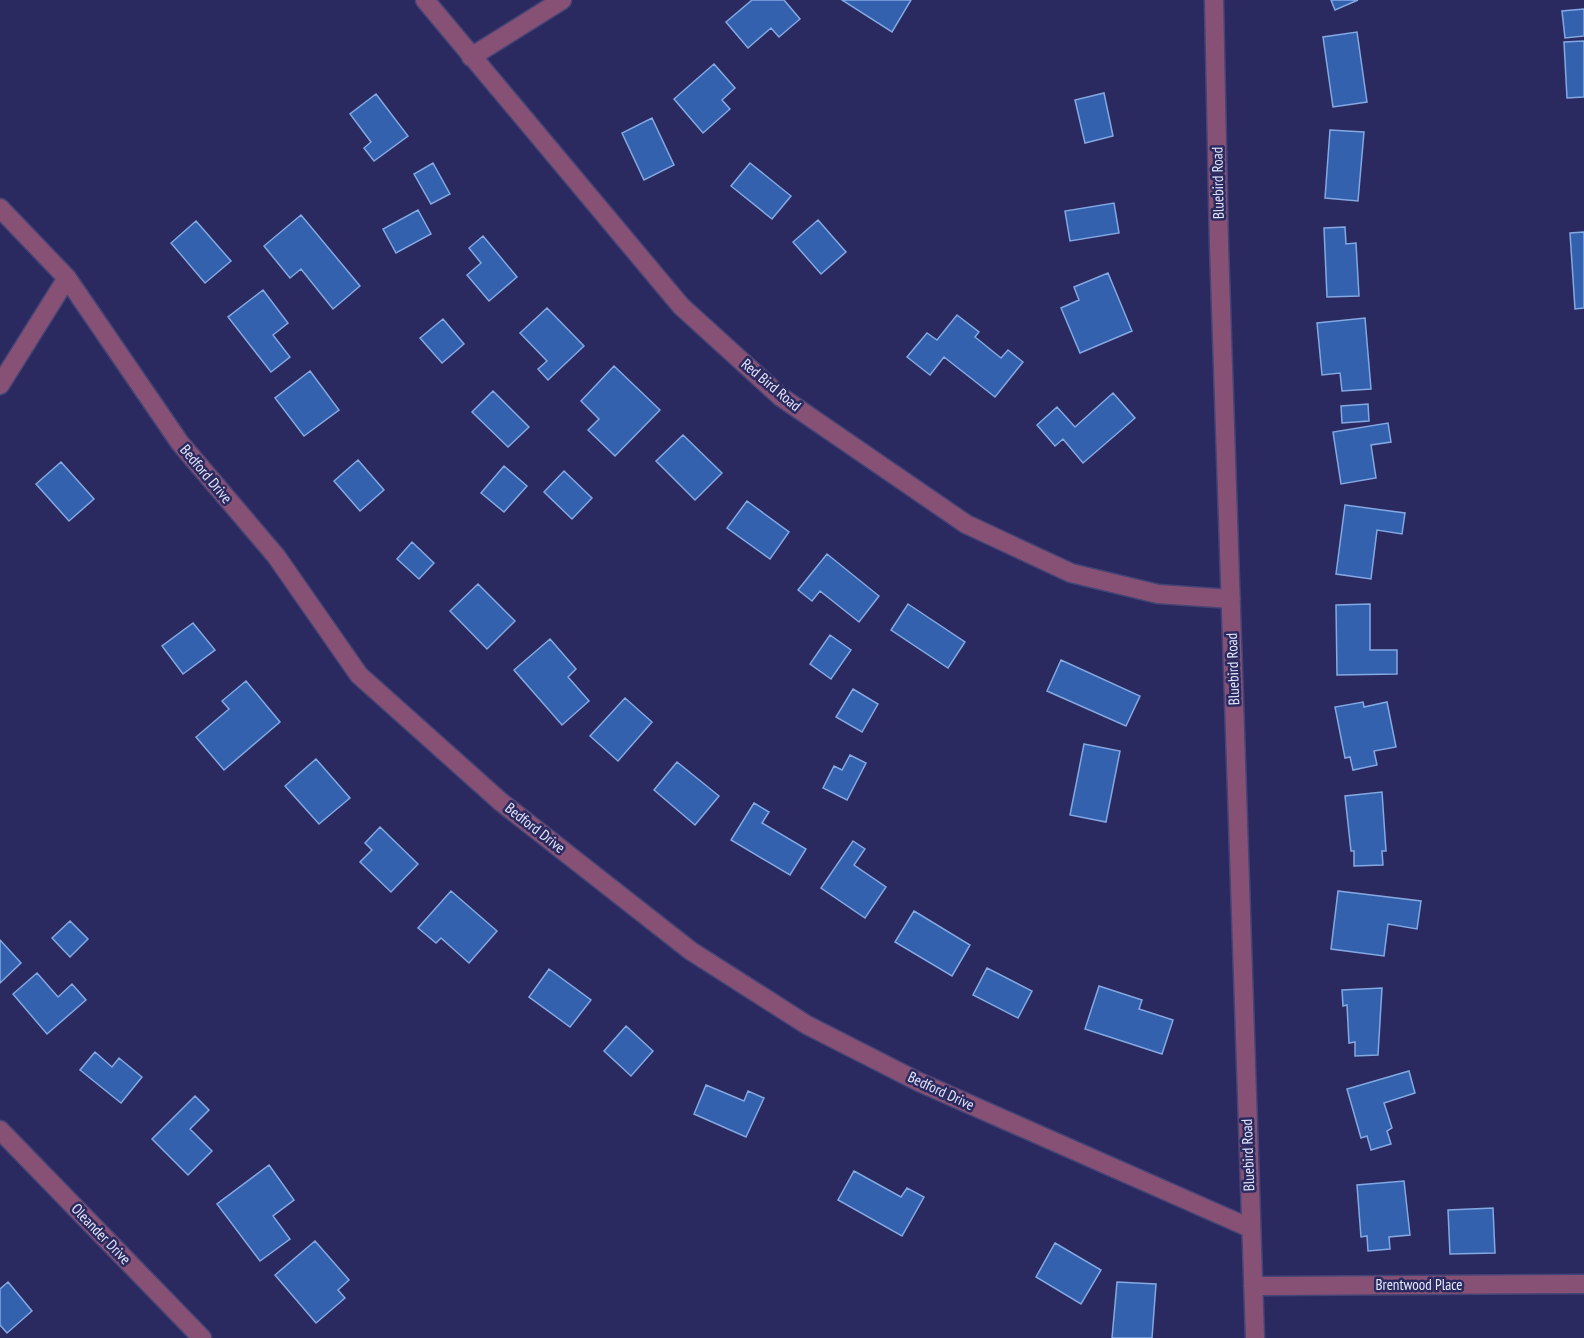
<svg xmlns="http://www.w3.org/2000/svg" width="1584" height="1338" font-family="'PT Sans Narrow',sans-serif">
	<rect width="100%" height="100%" fill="#2a2a60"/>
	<path fill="#3361ae" stroke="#84a8e2" stroke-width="1.5" d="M752,0H784L800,19L779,37L771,28L748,48L726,22Z
		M842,0H911L892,32Z
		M1331,0H1358L1335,10Z
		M1584,9V36L1565,38L1562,11Z
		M1357,32L1367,102L1333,107L1323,37Z
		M1584,41V97L1567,98L1564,42Z
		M714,64L735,88L722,100L730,109L703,133L674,99Z
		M1104,93L1113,136L1085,143L1075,100Z
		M376,94L408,136L374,161L364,148L371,142L350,114Z
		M652,118L674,165L644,180L622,133Z
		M1330,130L1364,132L1358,201L1325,198Z
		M433,163L450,194L431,204L414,174Z
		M750,163L791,196L772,219L731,186Z
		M1114,203L1119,233L1070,241L1065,211Z
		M418,210L431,234L396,253L383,229Z
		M301,215L360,286L333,309L301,269L290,278L264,246Z
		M818,220L846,252L821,274L793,242Z
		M196,221L231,261L205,283L171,243Z
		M1345,227L1346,244L1356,243L1359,296L1327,297L1324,228Z
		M1584,232V308L1575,309L1570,233Z
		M483,236L517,277L489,301L467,275L481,263L469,248Z
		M1108,273L1132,331L1080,353L1061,308L1079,300L1074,287Z
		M263,290L288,323L273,335L290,357L271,372L228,317Z
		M547,308L584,346L548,380L538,369L547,361L520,333Z
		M957,315L979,332L975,337L1001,358L1008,350L1023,362L995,397L944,357L930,375L907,357L927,333L937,340Z
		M1365,318L1371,389L1342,391L1340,373L1322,375L1317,323Z
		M443,319L464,344L442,363L420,338Z
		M614,366L660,410L615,456L588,430L599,419L581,401Z
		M310,371L339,410L304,436L275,398Z
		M493,391L529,427L508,447L472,412Z
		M1113,393L1135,418L1083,463L1063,439L1055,446L1037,425L1057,407L1075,427Z
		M1368,404L1369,421L1342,423L1341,406Z
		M1388,423L1391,442L1371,445L1376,478L1341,484L1333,432Z
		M683,435L722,473L695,500L656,461Z
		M358,460L384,490L360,511L334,481Z
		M61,462L94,499L69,521L36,484Z
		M504,466L527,486L504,512L481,493Z
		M564,471L592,498L572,519L544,492Z
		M747,501L789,532L770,559L727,528Z
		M1345,505L1405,513L1402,534L1377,530L1371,579L1336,574Z
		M412,542L434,563L419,579L397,559Z
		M827,554L879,596L859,622L820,591L812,601L798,590Z
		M478,584L515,621L487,649L450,611Z
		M908,604L965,642L948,668L891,630Z
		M1370,604V650H1397V674L1337,675L1336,605Z
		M193,623L215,650L183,674L162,646Z
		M830,635L851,650L831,679L810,664Z
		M550,639L576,669L568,677L589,701L562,725L514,670Z
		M1061,660L1140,696L1126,726L1047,691Z
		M246,681L280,722L224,770L196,737L229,709L222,701Z
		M853,689L878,704L862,732L836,717Z
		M625,698L652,722L618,761L590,736Z
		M1363,702L1364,707L1387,702L1396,747L1374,751L1377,765L1353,770L1350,757L1345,758L1335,707Z
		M1084,744L1120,751L1106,822L1070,815Z
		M850,755L866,763L847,800L823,788L834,766L842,770Z
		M316,759L350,798L319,824L285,786Z
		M677,762L719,796L695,825L654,790Z
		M1382,792L1386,851H1382L1383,865L1354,866V851H1351L1345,796Z
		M754,803L769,812L762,823L806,849L790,875L731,840Z
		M380,827L418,864L391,892L360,862L372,850L365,843Z
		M853,841L865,849L854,865L886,887L865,918L821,888Z
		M451,891L497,931L469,963L441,938L436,943L418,928Z
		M1338,891L1421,901L1417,929L1388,924L1384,956L1331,949Z
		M914,911L970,945L952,976L895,942Z
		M70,921L88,939L70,957L52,938Z
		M0,940L21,963L0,983Z
		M987,968L1032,991L1018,1018L973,995Z
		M549,969L591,1000L570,1027L529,997Z
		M37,973L58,997L72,984L86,1000L47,1034L13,994Z
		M1099,986L1142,1000L1139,1009L1173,1020L1162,1054L1085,1029Z
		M1382,988L1378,1055L1355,1056V1042L1349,1043L1347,1005L1343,1006L1342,990Z
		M626,1026L653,1051L631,1076L604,1051Z
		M95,1052L112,1067L119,1058L142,1077L121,1103L80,1070Z
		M1409,1071L1415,1093L1384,1103L1392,1128L1387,1131L1391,1144L1371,1150L1367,1136L1361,1138L1347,1089Z
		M706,1085L744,1101L748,1091L764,1098L746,1137L694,1114Z
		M195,1096L209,1110L190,1129L212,1151L188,1175L152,1139Z
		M269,1165L294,1200L273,1216L290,1239L260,1261L217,1204Z
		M854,1171L901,1197L907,1188L924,1197L902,1236L838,1200Z
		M1404,1181L1410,1235L1389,1237L1390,1249L1368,1251L1367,1236L1361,1237L1357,1185Z
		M1493,1208L1495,1253L1450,1254L1448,1210Z
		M315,1241L349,1280L338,1290L345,1298L316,1323L275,1275Z
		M1055,1243L1101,1270L1081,1304L1036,1277Z
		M8,1282L32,1311L7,1333L0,1325V1289Z
		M1117,1282L1156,1284L1152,1338H1112Z"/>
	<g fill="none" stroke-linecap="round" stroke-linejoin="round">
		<defs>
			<path id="minor" d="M425,0L681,306L781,397L966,524L1071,573L1158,594L1231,599
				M1214,0L1219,246L1255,1338
				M471,57L562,0
				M0,208L67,278L180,443L276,556L359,675L501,802L691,951L807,1025L919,1082L1250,1228
				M0,385L67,278
				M0,1130L202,1338
				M1253,1286L1584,1284"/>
		</defs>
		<use href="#minor" stroke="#444476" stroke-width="21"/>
		<use href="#minor" stroke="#875175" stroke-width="18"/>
	</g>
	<g text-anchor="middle" stroke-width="5" stroke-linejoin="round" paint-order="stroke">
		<g font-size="15" fill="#e4e7fb" stroke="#2a2a60">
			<text transform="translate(1218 183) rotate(-91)" y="5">Bluebird Road</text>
			<text transform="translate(771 385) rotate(40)" y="5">Red Bird Road</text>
			<text transform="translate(206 474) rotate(50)" y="5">Bedford Drive</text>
			<text transform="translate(1233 669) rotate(-92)" y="5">Bluebird Road</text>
			<text transform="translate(535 828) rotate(38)" y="5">Bedford Drive</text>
			<text transform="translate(941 1091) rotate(25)" y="5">Bedford Drive</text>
			<text transform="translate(1248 1155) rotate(-92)" y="5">Bluebird Road</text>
			<text transform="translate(101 1234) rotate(46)" y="5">Oleander Drive</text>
			<text x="1419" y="1290">Brentwood Place</text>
		</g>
	</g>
</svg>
